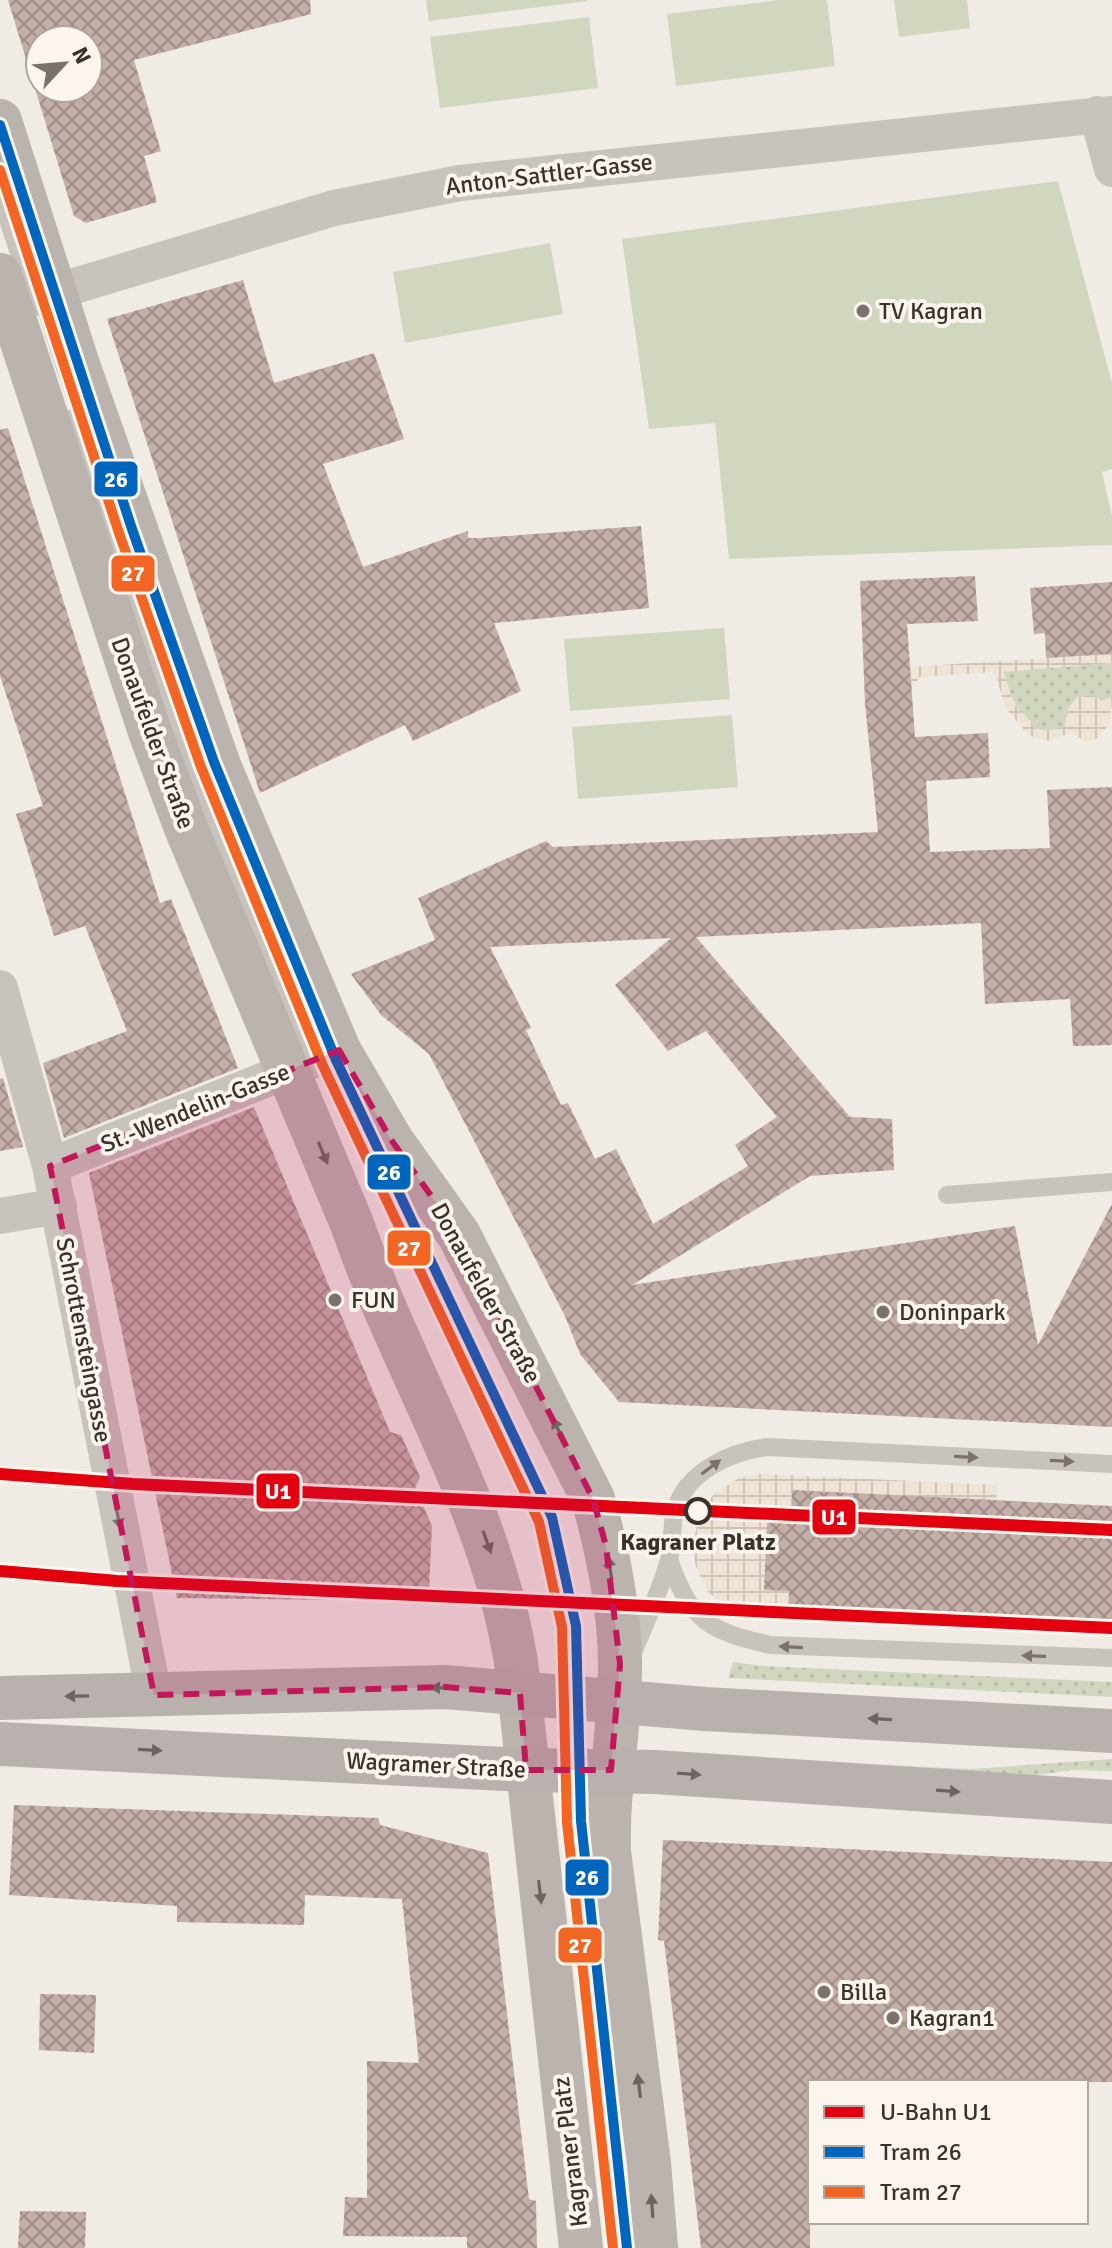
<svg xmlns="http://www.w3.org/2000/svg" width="1112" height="2248" font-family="Signika,sans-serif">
	<defs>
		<pattern id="grass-dots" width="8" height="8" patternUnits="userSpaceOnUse" patternTransform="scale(2)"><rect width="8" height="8" fill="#d1d6bf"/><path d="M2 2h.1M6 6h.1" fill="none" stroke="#b4b8a4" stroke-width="1.8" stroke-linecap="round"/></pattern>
		<pattern id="plaza-grid" width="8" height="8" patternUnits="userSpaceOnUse" patternTransform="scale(2)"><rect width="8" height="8" fill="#eee3d5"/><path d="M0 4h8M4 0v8" fill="none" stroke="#cdc3b7"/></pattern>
		<pattern id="building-cross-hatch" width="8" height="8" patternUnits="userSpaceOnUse" patternTransform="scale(2)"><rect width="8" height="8" fill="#c3afa7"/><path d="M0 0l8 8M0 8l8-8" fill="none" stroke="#a08f88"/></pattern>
	</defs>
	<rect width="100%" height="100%" fill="#f0ebe5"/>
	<path fill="url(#grass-dots)" d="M1112,663V697L1102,701L1093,695L1077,697L1066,718L1065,727C1029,745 1011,700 1003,671Z
		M733,1662L764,1666L1112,1682V1697L728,1678Z
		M721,1758L972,1769L1112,1759V1771L1072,1770L1002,1780Z"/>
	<path fill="#d1d6bf" d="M426,0H587L588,1L429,21Z
		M779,0H827L835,66L676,86L667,14Z
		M894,0H967L970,28L899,37Z
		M589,17L598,88L440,108L430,37Z
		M1058,181L1112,383V469L1102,472L1112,516V545L729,559L715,423L649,429L622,239Z
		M550,243L563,314L405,343L393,272Z
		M724,628L730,699L570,711L564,639Z
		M732,715L738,787L578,799L572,727Z"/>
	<path fill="url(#plaza-grid)" d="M1112,654V663L1003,672L1015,705L1040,732L1065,727L1068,709L1077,697L1093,695L1103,701L1112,697L1110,724L1096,739L1085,741L1072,733L1046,741L1028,735L1005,707L995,672L920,677L883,728L884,738H868L865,700H882L909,667Z
		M761,1474L997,1485L996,1517L789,1591L799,1592L798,1620L752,1617L730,1611L708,1592L696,1567L692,1546L701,1511L714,1494L739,1478Z
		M955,1599L1112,1606V1635L954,1628Z"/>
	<path fill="url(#building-cross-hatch)" fill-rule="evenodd" d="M8,0H310L311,14L134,60L161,151L144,156L157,202L86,223L74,216ZM40,40H88V88H40Z
		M243,280L274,383L374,353L404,439L323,464L363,567L468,531V538H481L641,526L649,608L494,623L521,691L413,741L405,725L260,793L107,319Z
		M8,428L160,903L171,899L238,1068L64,1138L43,1063L127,1031L85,926L54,936L16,814L43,806L0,676V430Z
		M975,576L978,621L907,624L915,737L988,733L990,777L926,781L930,852L1050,848L1047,790L1112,787V1045L1073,1046L1070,999L985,1004L981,923L696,937L850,1117L892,1119L894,1170L810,1176L632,1285L1015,1226L1038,1345L1112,1204V1427L619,1402L580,1354L565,1316L429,1054L381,1015L351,974L435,940L418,898L546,841L553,847L878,832L865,703L860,581ZM671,938L615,985L668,1051L706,1031L777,1117L735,1145L748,1166L653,1224L616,1149L595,1159L568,1103L561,1105L526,1030L531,1028L490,947Z
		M1112,582V654L1046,658L1045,633L1034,634L1030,588Z
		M3,1078L23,1147L0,1151V1079Z
		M254,1107L390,1432L401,1435L420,1477L415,1488L432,1526L429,1591L416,1601L177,1598L89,1173Z
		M792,1490L1112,1506V1626L788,1611L789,1591L764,1590L768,1506L792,1507Z
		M14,1805L378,1818L380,1825L488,1853L529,2199L536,2201L537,2248H467V2237L343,2236L345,2197L367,2198V2061L419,2063L402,1899L305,1895L304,1925L177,1922V1906L9,1895Z
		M663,1840L1112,1862V2082H810V2248H701L664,1941L658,1940Z
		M40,1994L96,1995L94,2053L39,2050Z
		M20,2211L86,2212L85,2248H18Z"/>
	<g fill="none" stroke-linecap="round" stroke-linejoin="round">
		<path stroke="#c9c3be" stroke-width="18" d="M0,195L35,302
			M74,417L194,772L314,1064
			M337,1071L338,1094L525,1479L555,1569L568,1654L571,1848L618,2248
			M947,1195L1112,1182
			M669,1559C690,1621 709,1631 770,1645L1112,1658
			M633,1653C645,1623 660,1592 669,1560C673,1544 671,1527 675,1511C686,1471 731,1452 767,1447L1112,1464"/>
		<path stroke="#c9c3be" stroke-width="36" d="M1097,114L1112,169
			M28,300L334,208L460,183L1112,114
			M0,988L50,1166L154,1695
			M50,1166L339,1050
			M0,1216L59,1206"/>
		<path stroke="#bab3ae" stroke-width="44" d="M0,121L77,362L220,768L339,1050L392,1141L459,1235L593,1499C608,1552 619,1606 620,1661C621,1725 607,1787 609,1851L649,2163L656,2248
			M0,275L150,732L186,828L352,1224C403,1372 491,1505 516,1662L581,2248"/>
		<path stroke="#b8b1ad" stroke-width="44" d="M0,1698L445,1687L705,1709L1112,1731
			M0,1744L526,1770L655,1772L1112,1802"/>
		<defs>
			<path id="tram-1" d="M0,125L132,529L214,762L336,1060L552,1517L576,1626L581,1821L627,2248"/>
			<path id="tram-2" d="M0,170L119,533L201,767L323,1066L539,1522L562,1627L567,1822L613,2248"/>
		</defs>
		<use href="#tram-1" stroke="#fbf5ee" stroke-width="16"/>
		<use href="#tram-2" stroke="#fbf5ee" stroke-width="16"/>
		<use href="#tram-1" stroke="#0065bd" stroke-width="10"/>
		<use href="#tram-2" stroke="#f26522" stroke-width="10"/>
		<defs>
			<path id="metro-1" d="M0,1474L133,1484L1112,1530
				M0,1571L117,1581L1112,1628"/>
		</defs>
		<use href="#metro-1" stroke="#fbf5ee" stroke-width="18"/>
		<use href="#metro-1" stroke="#e3000f" stroke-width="12"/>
	</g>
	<defs><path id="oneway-solid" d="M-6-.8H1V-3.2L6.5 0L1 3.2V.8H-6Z" transform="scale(2)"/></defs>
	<g fill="#6e645f">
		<use href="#oneway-solid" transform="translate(323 1153) rotate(67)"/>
		<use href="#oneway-solid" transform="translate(558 1429) rotate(-116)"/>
		<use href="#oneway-solid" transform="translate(487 1542) rotate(70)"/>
		<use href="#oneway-solid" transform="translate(610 1568) rotate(-99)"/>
		<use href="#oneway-solid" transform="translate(540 1892) rotate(83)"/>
		<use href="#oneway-solid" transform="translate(639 2086) rotate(-97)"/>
		<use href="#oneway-solid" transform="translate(652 2206) rotate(-94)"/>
	</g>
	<g fill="#7b726d">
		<use href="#oneway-solid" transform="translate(966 1457) rotate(3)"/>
		<use href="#oneway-solid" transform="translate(1062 1461) rotate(3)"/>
		<use href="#oneway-solid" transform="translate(711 1467) rotate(-37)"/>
		<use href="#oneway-solid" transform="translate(118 1517) rotate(79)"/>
		<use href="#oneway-solid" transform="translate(791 1647) rotate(-177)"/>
		<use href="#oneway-solid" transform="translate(1034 1656) rotate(-178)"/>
	</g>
	<g fill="#6d645f">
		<use href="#oneway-solid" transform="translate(442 1688) rotate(-179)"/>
		<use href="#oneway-solid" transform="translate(77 1696) rotate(179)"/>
		<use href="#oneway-solid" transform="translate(880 1719) rotate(-177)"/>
		<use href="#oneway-solid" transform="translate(150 1750) rotate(3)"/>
		<use href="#oneway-solid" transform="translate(689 1774) rotate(4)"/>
		<use href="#oneway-solid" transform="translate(948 1791) rotate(4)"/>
	</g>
	<path fill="#c2185b" fill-opacity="0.2" stroke="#c2185b" stroke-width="6" stroke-dasharray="16 10" stroke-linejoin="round" d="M339,1050L392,1141L459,1235L593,1499L606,1546L620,1664L611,1770H526L520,1693L445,1687L154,1695L50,1166Z"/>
	<g fill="#7a716c" stroke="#fbf5ee" stroke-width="3">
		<circle cx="863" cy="311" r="8"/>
		<circle cx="335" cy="1300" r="8"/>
		<circle cx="883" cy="1312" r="8"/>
		<circle cx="824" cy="1992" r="8"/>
		<circle cx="893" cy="2018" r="8"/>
	</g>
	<circle fill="#fbf5ee" stroke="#3b302b" stroke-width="4" cx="698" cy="1511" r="12"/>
	<g text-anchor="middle" stroke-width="8" stroke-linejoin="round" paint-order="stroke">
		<g font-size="24" fill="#3b302b" stroke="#fbf5ee">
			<text transform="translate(549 174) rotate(-7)" y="8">Anton-Sattler-Gasse</text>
			<text transform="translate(153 733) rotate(70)" y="8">Donaufelder Straße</text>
			<text transform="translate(195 1108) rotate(-22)" y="8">St.-Wendelin-Gasse</text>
			<text transform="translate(486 1293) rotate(61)" y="8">Donaufelder Straße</text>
			<text transform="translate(84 1340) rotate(79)" y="8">Schrottensteingasse</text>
			<text transform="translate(436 1765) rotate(3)" y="8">Wagramer Straße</text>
			<text transform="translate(570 2152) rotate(-97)" y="8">Kagraner Platz</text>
		</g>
		<g font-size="24" fill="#3b302b" stroke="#fbf5ee" text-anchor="start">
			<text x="879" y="319">TV Kagran</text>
			<text x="351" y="1308">FUN</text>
			<text x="899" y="1320">Doninpark</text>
			<text x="840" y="2000">Billa</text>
			<text x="909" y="2026">Kagran1</text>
		</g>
		<g font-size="24" font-weight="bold" fill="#3b302b" stroke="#fbf5ee">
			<text x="698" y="1550">Kagraner Platz</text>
		</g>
	</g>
	<g stroke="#fbf5ee" stroke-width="3">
		<rect x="93" y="460" width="46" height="38" rx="8" fill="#0065bd"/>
		<rect x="110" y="554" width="46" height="39" rx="8" fill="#f26522"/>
		<rect x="366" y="1153" width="46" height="38" rx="8" fill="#0065bd"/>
		<rect x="386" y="1229" width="46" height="38" rx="8" fill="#f26522"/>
		<rect x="255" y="1472" width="46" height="38" rx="8" fill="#e3000f"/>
		<rect x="811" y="1498" width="46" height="38" rx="8" fill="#e3000f"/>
		<rect x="564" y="1858" width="46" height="39" rx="8" fill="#0065bd"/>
		<rect x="557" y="1926" width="46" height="38" rx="8" fill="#f26522"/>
	</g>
	<g font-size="22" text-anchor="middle" font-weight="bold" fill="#fff">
		<text x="116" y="487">26</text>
		<text x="133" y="581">27</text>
		<text x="389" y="1180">26</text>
		<text x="409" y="1256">27</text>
		<text x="278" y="1499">U1</text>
		<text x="834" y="1525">U1</text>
		<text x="587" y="1885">26</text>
		<text x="580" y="1953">27</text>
	</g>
	<rect x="808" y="2080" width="280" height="144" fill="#fbf5ee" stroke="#aea6a0" stroke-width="2"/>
	<rect x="824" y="2106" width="40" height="12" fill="#e3000f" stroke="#aea6a0" stroke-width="2"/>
	<text x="880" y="2120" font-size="24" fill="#3b302b">U-Bahn U1</text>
	<rect x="824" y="2146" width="40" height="12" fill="#0065bd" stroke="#aea6a0" stroke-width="2"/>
	<text x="880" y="2160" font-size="24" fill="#3b302b">Tram 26</text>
	<rect x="824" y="2186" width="40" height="12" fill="#f26522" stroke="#aea6a0" stroke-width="2"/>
	<text x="880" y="2200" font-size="24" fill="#3b302b">Tram 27</text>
	<g transform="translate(64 64) rotate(64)"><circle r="38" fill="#fbf5ee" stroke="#aea6a0" stroke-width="2"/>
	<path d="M0-6L14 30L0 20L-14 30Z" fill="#7a716c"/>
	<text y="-12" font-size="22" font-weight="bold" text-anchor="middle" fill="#3b302b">N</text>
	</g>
</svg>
